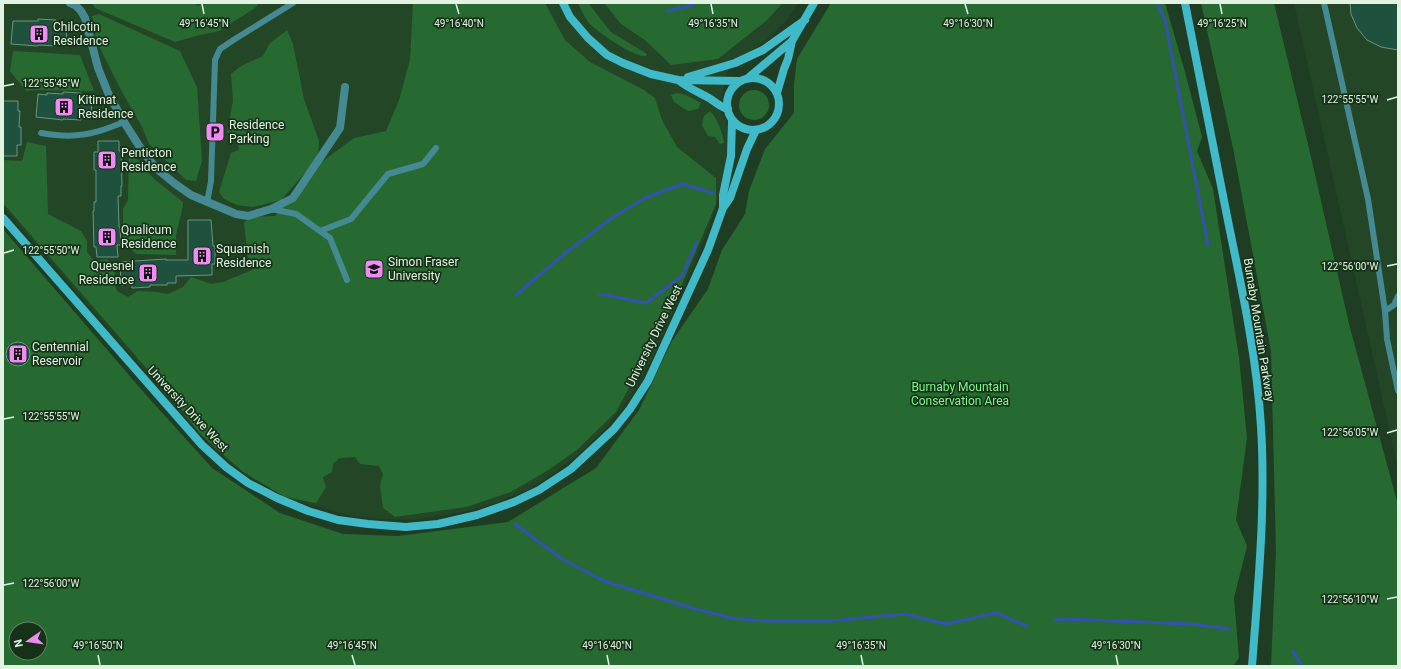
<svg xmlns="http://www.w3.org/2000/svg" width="1401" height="669" font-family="Roboto,sans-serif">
	<rect width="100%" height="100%" fill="#1f3d22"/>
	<path fill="#224626" d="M3,3H798L786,21L764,42L747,53L730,61L719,110L726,119L728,134V151L725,173L716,207L700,251L652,359L626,403L604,430L578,455L555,472L527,490L496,503L459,513L412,520L379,519L352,516L289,499L253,479L230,463L195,429L3,207Z
		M1294,3H1398V469Z"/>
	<path fill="#276a31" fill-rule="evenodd" d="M94,3H193L199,6L200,5L199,3H259L255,8L219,31L196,36L175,42L95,8L93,5Z
		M413,3H545L565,40L590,62L644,90L655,98L662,120L677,147L716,178V204L674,303L616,412L578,449L550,469L511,492L466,507L395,517L383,508L380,486L383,474L379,466L360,464L355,457L340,458L333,464L332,472L323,477L326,487L316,503L285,497L243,472L201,435L174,400L3,203V160L22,161L27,142L46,146L48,214L81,231L87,241V252L94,261L107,259L115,266V285L117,291L128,297L138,291L157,292L168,294L183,287L191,277L211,284L223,282L252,270L255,265L248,258L244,222L254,217L275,216L312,169L354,138L386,131L399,100L410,60Z
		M578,3H588L611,32L647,54L646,56C635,58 599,33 590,24C585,19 581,10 578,3Z
		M604,3H783L766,21L718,59L671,65L646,41L621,24Z
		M831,3H1165L1185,72L1202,137L1197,151L1213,189L1239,358L1247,438L1236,520L1247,546L1234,598L1239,658L1233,666H3V229L147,396L212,468L280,513L343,534L398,536L508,522L596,468L639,410L672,341L708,289L722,250L745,214L749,191L765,149L794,113V84L797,59ZM16,629H40V653H16Z
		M1201,3H1274L1311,157L1349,324L1398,505V666H1271L1276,551L1271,351L1233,148Z
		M99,14L180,51L197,87L202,161L196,181L186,180L149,144L142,127L121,90L96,40L92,16Z
		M287,30L293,44L304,99L319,141L318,158L281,200L253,207L237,205L224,199L219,192L231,153L239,150L237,141L227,132L233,101L231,74L241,66L263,56L270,43Z
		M13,51L80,55L94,91L35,90L26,91L10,71Z
		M739 105a15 15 0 1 1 30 0a15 15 0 1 1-30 0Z
		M677,93L686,95L701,103L698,109L688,111L674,102L671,95Z
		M710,111C718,119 722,132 724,143L720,144L715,137L708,136L702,125L704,116Z
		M129,150L131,151L153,178L183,202V206L176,235V255L137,254C130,250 126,245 123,239V209L128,200Z"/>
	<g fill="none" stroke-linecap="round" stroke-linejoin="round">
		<path stroke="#3152b1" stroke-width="3" d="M1157,3L1165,20L1208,245
			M667,11L693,5L695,3
			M600,294L646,303L682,276L697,242
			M516,295L564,254L612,218L645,198L682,184L713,193
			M515,524L562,559L604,581L692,608L731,618L765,621H831L905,614L946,624L996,613L1027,626
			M1056,620L1064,619L1191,624L1230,629
			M1293,651L1302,666"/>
	</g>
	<path fill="#1e513e" stroke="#689682" d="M1350,3H1398V50L1381,47L1367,40L1357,28L1351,14Z
		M38,19L56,20V23L67,24L66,45L56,44V46L38,45V46L11,44L13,21H38Z
		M63,92L81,93V96L92,97L91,118H81V120L63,119V120L36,117L38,94L47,95V93L63,94Z
		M3,101H18V111H20L19,127H21V145H17V156H3Z
		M98,141H119V151H121L122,186H121V196H118L119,227H120L121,245H117L118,257H97L96,247H94L93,211H94V202H96V170H94V152H98Z
		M188,220H211L213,246H215V264H212V275L176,276V283H167V285H150V287L132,288V284L121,285L120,262L166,259V260H188Z
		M6 354a12 12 0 1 1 24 0a12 12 0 1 1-24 0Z"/>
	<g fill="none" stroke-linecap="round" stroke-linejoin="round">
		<path stroke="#458a92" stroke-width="6" d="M1324,3L1368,199L1385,311L1387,339L1398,391
			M41,133C53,135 66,137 78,135C94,134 109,128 124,122
			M207,203L211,181L215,60L220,49L235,39L293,3
			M271,209L296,214L330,238L347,280
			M320,231L351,219L388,174L423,164L436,148
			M1385,311L1394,305L1398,296"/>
		<path stroke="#458a92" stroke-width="8" d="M70,3L75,5L81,11L85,18L98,68L109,95L124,122L143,152L157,169L174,183L191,195L236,214L248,216L271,209L293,198L340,128L345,87"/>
		<path stroke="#40b9c8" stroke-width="8" d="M563,3L570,17L588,38L607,55L623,63L651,74L678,80L740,81
			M1185,3C1200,76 1213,148 1228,221C1242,289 1257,358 1261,427C1266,507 1258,587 1252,666
			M688,77L735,63L763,50L805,20
			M727 104a26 26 0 1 1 52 0a26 26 0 1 1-52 0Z
			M748,78L792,41
			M678,80C688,88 698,92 709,98C716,102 720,107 728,109
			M777,93L784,69L788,59L792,41L814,3
			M723,208V195L731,156L732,121
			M3,218L202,445L226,467L248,483L277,498L308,511L338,520L368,524L406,527L438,524L477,515L514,502L539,490L571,469L614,429L630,409L648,381L708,250L723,208L730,198L747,149L756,130"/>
	</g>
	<path fill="none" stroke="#e2f3e2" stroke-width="1.5" d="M202,4L204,14M456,4L459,14M711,4L713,14M965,4L968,14M1220,4L1222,14M4,86L14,84M1387,100L1397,97M4,253L14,250M1387,266L1397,264M4,419L14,417M1387,433L1397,430M4,585L14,583M1387,599L1397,597M98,655L100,665M352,655L355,665M607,655L609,665M861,655L863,665M1116,655L1118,665"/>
	<defs>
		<symbol id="building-square" viewBox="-11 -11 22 22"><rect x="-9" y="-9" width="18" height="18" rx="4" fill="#f18af4" stroke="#153218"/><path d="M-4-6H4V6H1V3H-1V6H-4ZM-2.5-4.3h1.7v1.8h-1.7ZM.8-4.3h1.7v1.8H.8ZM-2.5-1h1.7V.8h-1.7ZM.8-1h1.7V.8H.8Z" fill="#111"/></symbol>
		<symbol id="parking-square" viewBox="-11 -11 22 22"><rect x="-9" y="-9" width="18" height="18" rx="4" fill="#f18af4" stroke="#153218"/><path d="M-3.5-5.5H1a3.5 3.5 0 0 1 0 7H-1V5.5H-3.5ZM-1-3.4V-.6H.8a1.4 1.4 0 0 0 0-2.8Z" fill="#111"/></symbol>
		<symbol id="university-square" viewBox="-11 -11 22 22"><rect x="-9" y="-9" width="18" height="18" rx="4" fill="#f18af4" stroke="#153218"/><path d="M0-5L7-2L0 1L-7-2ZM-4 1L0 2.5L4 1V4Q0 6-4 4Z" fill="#111"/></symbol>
	</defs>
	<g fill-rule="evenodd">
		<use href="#building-square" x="28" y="23" width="22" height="22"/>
		<use href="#building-square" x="53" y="96" width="22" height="22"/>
		<use href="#parking-square" x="204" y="121" width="22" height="22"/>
		<use href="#building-square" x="96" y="149" width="22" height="22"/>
		<use href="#building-square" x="96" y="226" width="22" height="22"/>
		<use href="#building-square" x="191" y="245" width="22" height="22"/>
		<use href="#university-square" x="363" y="258" width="22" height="22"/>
		<use href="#building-square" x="137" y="262" width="22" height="22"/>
		<use href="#building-square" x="7" y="343" width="22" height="22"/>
	</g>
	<g text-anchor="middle" stroke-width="3.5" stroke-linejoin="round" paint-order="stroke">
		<g font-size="12" fill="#e2f3e2" stroke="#153218" text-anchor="start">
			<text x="53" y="31">Chilcotin<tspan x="53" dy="14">Residence</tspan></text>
			<text x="78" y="104">Kitimat<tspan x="78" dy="14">Residence</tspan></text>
			<text x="229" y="129">Residence<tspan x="229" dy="14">Parking</tspan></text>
			<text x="121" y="157">Penticton<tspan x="121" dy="14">Residence</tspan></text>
			<text x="121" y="234">Qualicum<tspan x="121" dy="14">Residence</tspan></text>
			<text x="216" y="253">Squamish<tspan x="216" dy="14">Residence</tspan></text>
			<text x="388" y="266">Simon Fraser<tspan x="388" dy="14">University</tspan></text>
			<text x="134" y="270" text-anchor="end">Quesnel<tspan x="134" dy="14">Residence</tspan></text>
			<text x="32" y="351">Centennial<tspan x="32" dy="14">Reservoir</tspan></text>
		</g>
		<g font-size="12" fill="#e2f3e2" stroke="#153218">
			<text transform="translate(1259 330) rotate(81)" y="4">Burnaby Mountain Parkway</text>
			<text transform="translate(654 336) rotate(-64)" y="4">University Drive West</text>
			<text transform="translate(188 409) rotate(47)" y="4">University Drive West</text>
		</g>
		<g font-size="12" fill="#7bf98a" stroke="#153218">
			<text x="960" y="391">Burnaby Mountain<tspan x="960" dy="14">Conservation Area</tspan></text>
		</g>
	</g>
	<g font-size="10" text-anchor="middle" fill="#e2f3e2" stroke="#153218" stroke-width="3.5" stroke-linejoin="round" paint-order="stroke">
		<text x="204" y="27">49°16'45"N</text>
		<text x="459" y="27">49°16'40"N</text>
		<text x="713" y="27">49°16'35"N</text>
		<text x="968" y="27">49°16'30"N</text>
		<text x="1222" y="27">49°16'25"N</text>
		<text x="51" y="87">122°55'45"W</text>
		<text x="1350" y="103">122°55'55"W</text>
		<text x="51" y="254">122°55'50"W</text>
		<text x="1350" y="270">122°56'00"W</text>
		<text x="51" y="420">122°55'55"W</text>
		<text x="1350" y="436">122°56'05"W</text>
		<text x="51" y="587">122°56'00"W</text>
		<text x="1350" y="603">122°56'10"W</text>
		<text x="98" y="649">49°16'50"N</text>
		<text x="352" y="649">49°16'45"N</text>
		<text x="607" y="649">49°16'40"N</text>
		<text x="861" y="649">49°16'35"N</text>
		<text x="1116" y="649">49°16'30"N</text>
	</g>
	<rect width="1401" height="669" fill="none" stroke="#e2f3e2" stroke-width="8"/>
	<g transform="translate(28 641) rotate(257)"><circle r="19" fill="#153218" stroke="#677f69"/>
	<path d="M0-3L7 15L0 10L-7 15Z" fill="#f18af4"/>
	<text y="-6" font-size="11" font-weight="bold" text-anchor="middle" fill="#e2f3e2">N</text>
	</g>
</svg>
